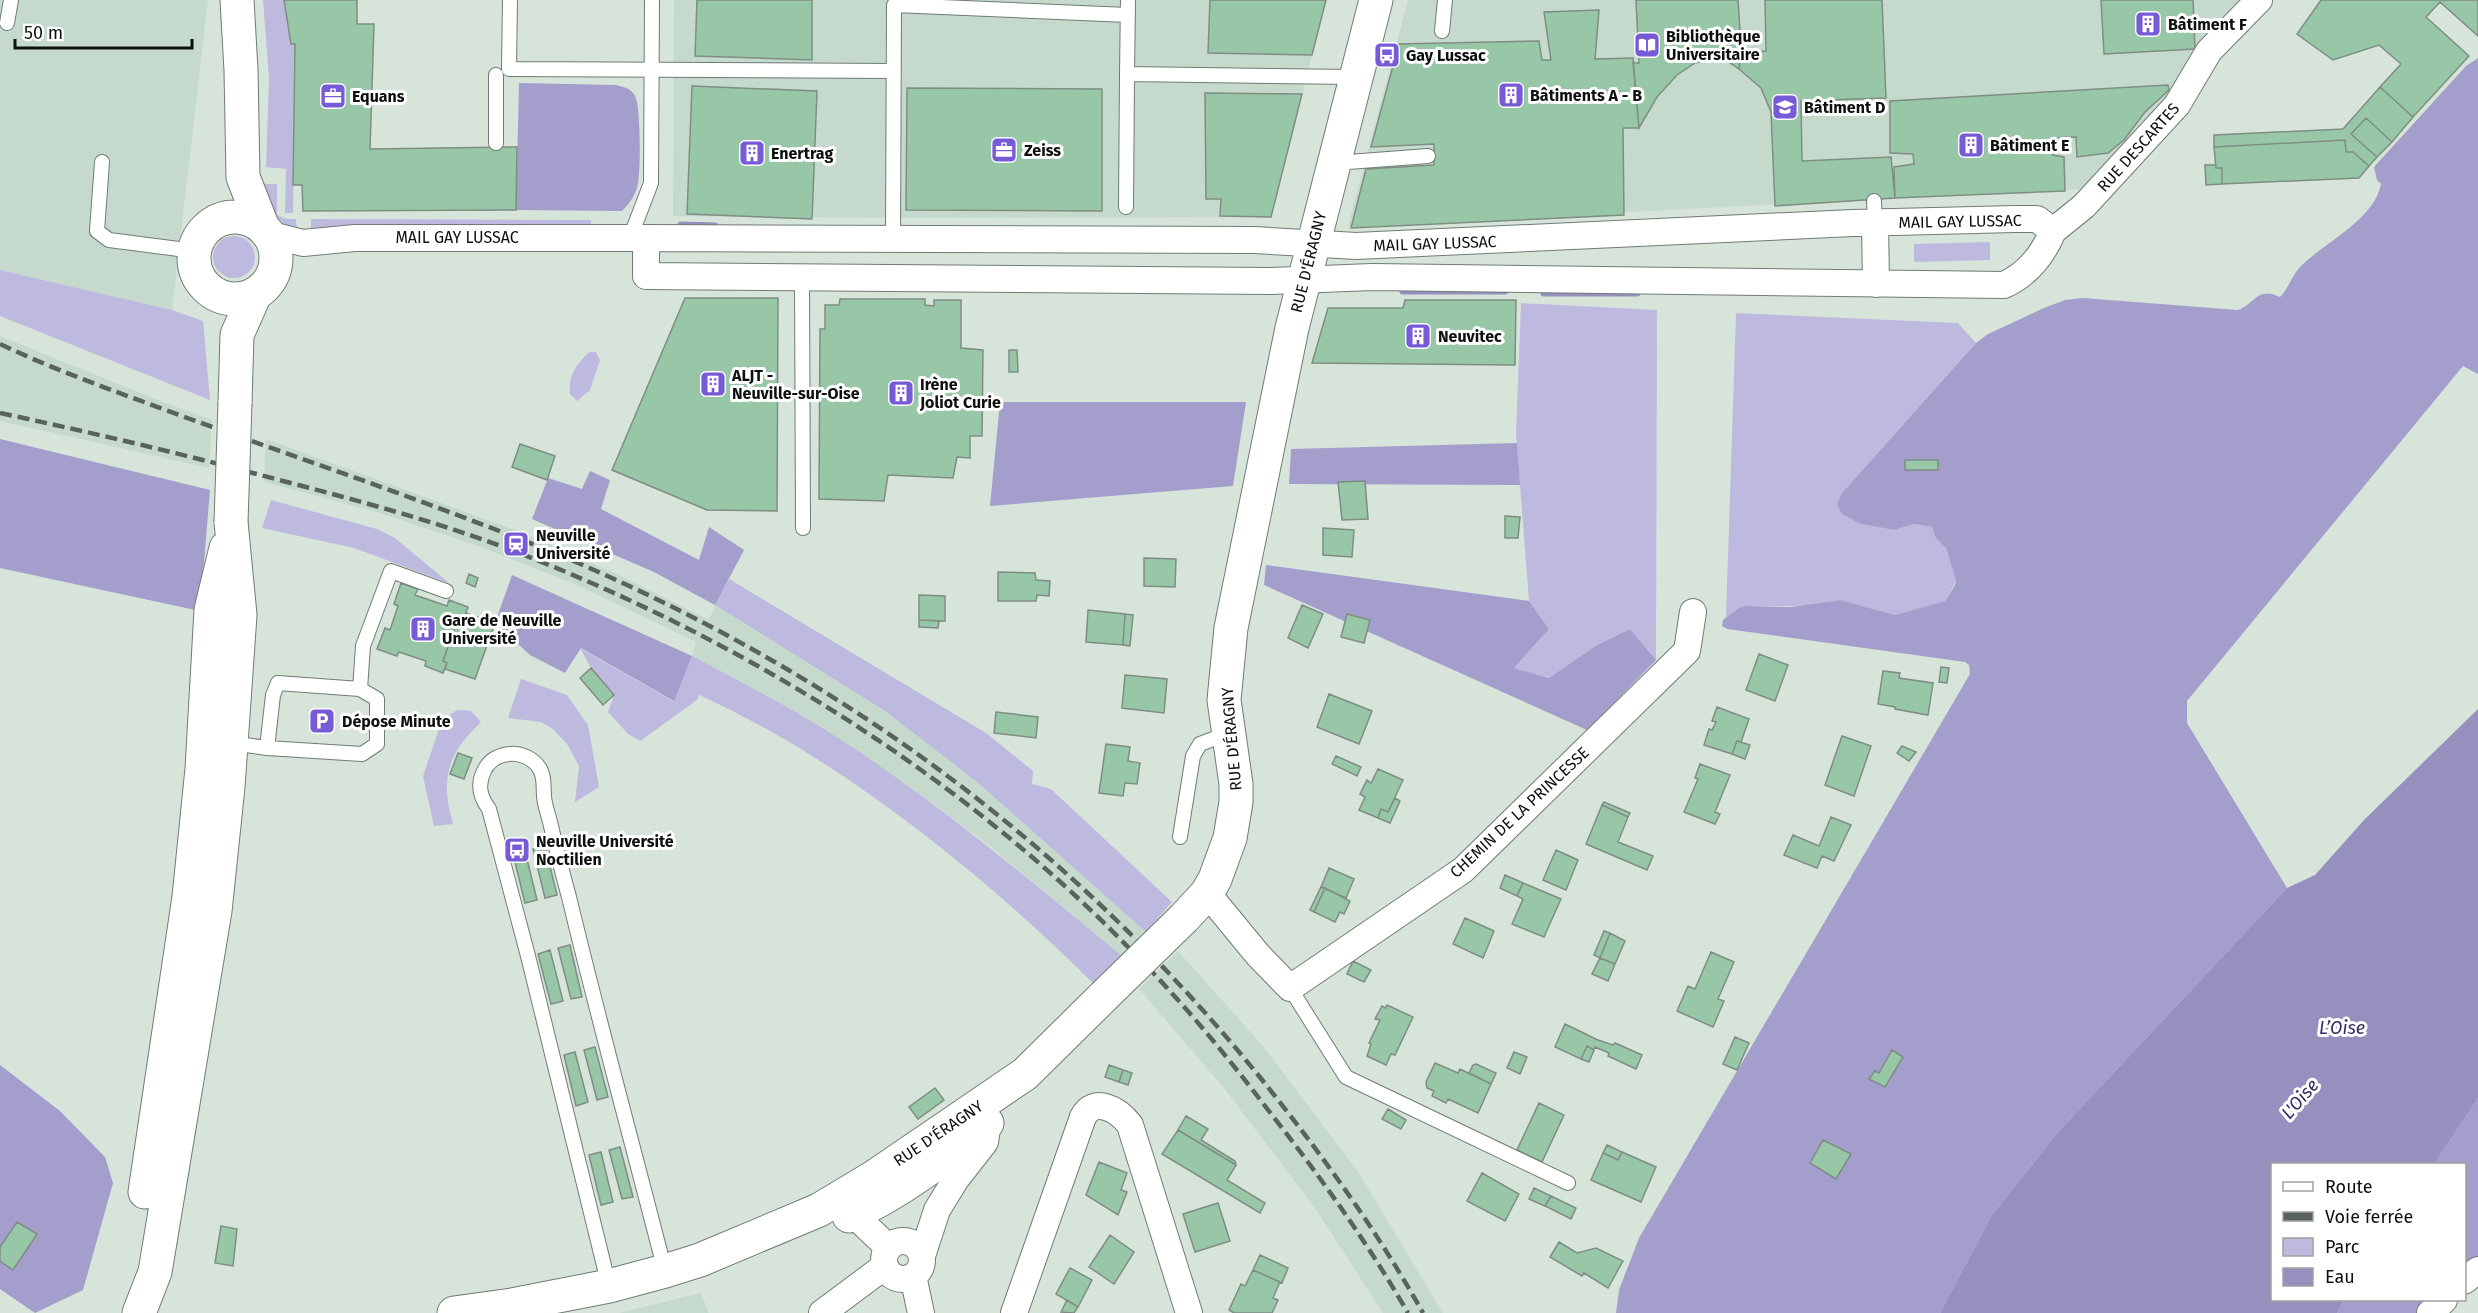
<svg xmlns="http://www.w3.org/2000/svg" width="2478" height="1313" font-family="'Fira Sans',sans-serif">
	<rect width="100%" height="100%" fill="#d6e4da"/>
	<path fill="#c5dacc" d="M0,0H208L172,310L0,270Z
		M674,0H1326L1271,217L893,218L673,216Z
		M1408,0H2240L2163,105L2085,189L1348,226Z
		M0,336L155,399L212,420L209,468L0,421Z
		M266,439L515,530L617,574L709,620L715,605L885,711L977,782L1146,932L1122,956L990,846L910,787L841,740L692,656L696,642L575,584L481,547L380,513L264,482Z
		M1178,951L1262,1045L1359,1173L1443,1313H1383L1317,1211L1224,1088L1139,989Z
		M701,1293L709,1313H619Z"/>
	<path fill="#bebadf" d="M263,0H284L295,44L293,213H285L286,169L266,167L269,79Z
		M261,184H277V215L286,219H296L297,231C271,219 270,209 261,184Z
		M311,219L591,220V228L311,235Z
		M213 257a21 21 0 1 1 42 0a21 21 0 1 1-42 0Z
		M1990,242V260L1914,262V244Z
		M0,270L172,310L203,321L210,400L0,316Z
		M1521,303L1657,310L1656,660L1630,629L1597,645L1550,678L1514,668L1549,629L1529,601L1516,434Z
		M1736,313L1958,323L1976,343L1842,493L1861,524L1894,530L1914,524L1932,527L1946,548L1956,581L1945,601L1895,615L1841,600L1799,606H1745L1726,618Z
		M589,352H596L600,360L590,390L577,401L570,394C568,375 576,365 589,352Z
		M271,500L377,529L395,538L449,583L354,548L262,528Z
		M729,579L986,733L1033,771L1032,784L1051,789L1172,902L1146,932L977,782L885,711L715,605Z
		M580,648L673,701L692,656C743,683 795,710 843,741C942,806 1031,881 1122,956L1094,984C983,874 841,759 699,695L697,700L640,741L628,734L608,712L614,695L591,668Z
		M521,679L567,695L588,725L599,787L575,802L579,766L567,744L553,729L541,722L508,718Z
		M457,710L471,711L481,722C447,754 440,779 453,824L434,826L423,776L442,720Z"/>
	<path fill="#a39ecc" d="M2478,58V374L2463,366L2187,701V723L2287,888L2058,1132L1992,1215L1940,1313H1616L1619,1290L1639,1238L1970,674L1969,665L1965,662L1727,629L1722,626L1723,620L1739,608L1745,606L1791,607L1841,600L1895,615L1945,601L1955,585L1956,581L1946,548L1936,538L1932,527L1914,524L1894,530L1861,524L1842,514L1837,504L1842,493L1976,343L1988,334L2044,308L2065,300L2083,298L2238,310C2255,304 2257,286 2280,297C2289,288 2292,275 2301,266C2325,242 2374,220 2381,184L2377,180L2374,167L2466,66Z
		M519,83L616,85C623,87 631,88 635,96C641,106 641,177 637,188C634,197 629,204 622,211L516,210Z
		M1000,402H1246L1233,486L990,506Z
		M0,439L210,490L200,611L0,568Z
		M1517,443L1520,485L1289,484L1291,449Z
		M590,471L610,480L601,509L699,560L709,527L744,550L715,605L654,572L532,519L548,478L582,489Z
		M1266,565L1529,601L1549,629L1514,668L1549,678L1597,645L1630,629L1656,660L1587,730L1264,585Z
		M512,575L692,656L674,701L581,648L565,673L530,655L495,623Z
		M0,1065L60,1111L105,1157L113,1183L83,1290L35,1313L0,1289Z
		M2478,1098V1262L2465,1274L2464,1164H2434Z
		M2344,1300H2438L2425,1313H2337Z"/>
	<path fill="#9590bd" d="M2478,709V1098L2434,1164H2272V1300H2344L2337,1313H1940L1992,1215L2058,1132L2287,888L2315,875L2364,820Z"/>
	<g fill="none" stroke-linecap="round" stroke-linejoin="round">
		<path stroke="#9590bd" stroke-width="7" d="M681,225L715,226
			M1403,291H1505
			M1544,293H1637"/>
	</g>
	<path fill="#98c7a8" stroke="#7f8d84" stroke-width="1.5" d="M284,0H357V24H374L370,149L517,147L516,210L303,211L302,185H293L295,44H291Z
		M697,0H812V60L695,56Z
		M1210,0H1326L1312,55L1208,53Z
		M1636,0H1738L1741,47L1739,69L1727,61L1711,60L1695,63L1677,75L1657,97L1639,128L1633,63H1639Z
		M1765,0H1882L1886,98L1801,101L1802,161L1891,157L1895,198L1775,206L1771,112L1761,88L1739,69L1741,53L1766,51Z
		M2101,0H2193L2195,49L2104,54Z
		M2321,0H2478V36L2440,2L2426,17L2469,56L2413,117L2380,87L2401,64L2379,45L2333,60L2297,34Z
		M1599,10L1595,59L1633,58L1639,128H1623L1624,215L1351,228L1366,169L1434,165V144L1371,147L1399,44L1539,41L1542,60H1551L1544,12Z
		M2168,85L2169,90L2145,112L2124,140L2108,153L2077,157L2076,137L2053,138V155L2064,157L2065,191L1895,198L1894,167L1914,164L1913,154L1890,153V101Z
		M692,86L817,91L812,219L687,214Z
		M2380,87L2413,117L2392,142L2366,118L2351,134L2377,157L2369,166L2353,152H2346L2345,140L2214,147V135L2343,129Z
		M907,88L1102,89V211L906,210Z
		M1205,93L1302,94L1271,217L1220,216L1221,199H1206Z
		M2366,118L2392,142L2377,157L2351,134Z
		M2345,140L2346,152H2353L2369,166L2359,178L2222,184V168H2216L2214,147Z
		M2205,165H2216V168H2222V184L2206,185Z
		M685,298H778L777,511L707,510L612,470Z
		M840,299H925V305L934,306V300H961V348L983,350L982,436H970V458L957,457L953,478L888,475L884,501L819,499L820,329H825V305H839Z
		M1405,300H1516L1515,365L1312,363L1328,308H1403Z
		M1009,350H1017L1018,372H1009Z
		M520,444L555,456L547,480L512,467Z
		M1905,460H1938V470H1905Z
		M1365,481L1368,519L1342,520L1338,482Z
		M1505,516L1520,517L1518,538H1505Z
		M1323,528L1354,530L1352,557L1323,555Z
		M1144,558L1176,559L1175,587L1144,586Z
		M998,572L1035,573L1036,580L1050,581L1049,596L1037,595L1036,601H998Z
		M469,574L478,578L475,587L466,583Z
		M401,583L418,589L415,595L447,606L449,600L468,607L464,618L459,616L443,661L447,663L443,673L425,666L426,661L399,652L397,656L377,649L385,628L390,630L398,606L394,604Z
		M919,595L945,596V621L919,620Z
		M1302,605L1323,614L1308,648L1288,638Z
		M1088,610L1125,614L1123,645L1086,642Z
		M466,613L495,623L475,679L445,669L447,663L443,661L459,616L464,618Z
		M1125,614L1133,615L1130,646L1123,645Z
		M1347,614L1370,620L1364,643L1341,637Z
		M919,620L939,621L938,628L919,627Z
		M1759,654L1788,665L1775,701L1746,690Z
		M1941,667L1949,668L1947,683L1939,682Z
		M591,668L614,695L603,705L580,678Z
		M1883,671L1900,673L1899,678L1933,683L1928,715L1895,709V707L1878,704Z
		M1125,675L1167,679L1164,713L1122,708Z
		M1329,694L1372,711L1359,744L1317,727Z
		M1717,707L1749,719L1741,742L1737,741L1732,754L1704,745L1709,729L1712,730L1716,722L1712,721Z
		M996,712L1038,717L1036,738L994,733Z
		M1842,736L1871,746L1854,796L1825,785Z
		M1737,741L1750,745L1745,759L1732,754Z
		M1106,744L1130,747L1128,761L1140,763L1137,784L1125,783L1123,796L1099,793Z
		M1902,746L1916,752L1909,761L1897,753Z
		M458,753L472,758L464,779L450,774Z
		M1336,756L1361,767L1357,776L1332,764Z
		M1700,764L1730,775L1715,812L1720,814L1715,824L1684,812L1698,779L1695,778Z
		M1378,769L1403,780L1388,812L1381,809L1378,818L1359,810L1365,797L1360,794L1367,780L1371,783Z
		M1395,798L1400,801L1390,823L1378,818L1381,809L1388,812Z
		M1604,802L1630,813L1628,817L1602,805Z
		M1602,805L1628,817L1618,842L1653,856L1647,870L1586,844Z
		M1831,817L1851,825L1834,861L1822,856L1817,868L1784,855L1793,835L1819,846Z
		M545,846L557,895L545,898L533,849Z
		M1556,850L1578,860L1566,890L1543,880Z
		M525,851L537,900L525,903L513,854Z
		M1329,868L1354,879L1346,898L1321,887Z
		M1505,875L1523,883L1517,896L1500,888Z
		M1523,883L1561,899L1544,937L1512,924L1523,899L1517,896Z
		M1321,887L1325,888L1314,912L1310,910Z
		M1325,888L1350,901L1344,914L1340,912L1335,922L1314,912Z
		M1465,918L1494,931L1483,958L1453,944Z
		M1604,931L1610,933L1600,958L1594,955Z
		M1610,933L1625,941L1615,964L1600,958Z
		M570,945L582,997L571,999L558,948Z
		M550,950L563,1001L551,1004L538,954Z
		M1711,952L1734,962L1718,999L1724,1001L1713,1027L1677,1011L1688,986L1695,989Z
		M1600,958L1615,964L1608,981L1592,974Z
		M1353,961L1371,970L1364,982L1347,974Z
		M1387,1005L1413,1017L1395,1055L1391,1054L1386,1065L1367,1056L1371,1044L1369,1043L1380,1020L1375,1019L1382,1006L1385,1008Z
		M1565,1024L1598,1040L1613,1045L1615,1043L1642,1055L1636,1069L1608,1056L1609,1053L1595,1047L1594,1050L1587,1046L1581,1059L1555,1047Z
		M1735,1037L1749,1043L1737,1070L1723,1064Z
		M1587,1046L1594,1050L1589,1062L1581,1059Z
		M595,1047L608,1097L597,1100L584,1050Z
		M1892,1050L1903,1057L1885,1087L1869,1079L1875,1071L1879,1073Z
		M575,1052L588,1102L576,1106L564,1055Z
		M1514,1052L1527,1057L1520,1074L1507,1068Z
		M1435,1063L1458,1073L1460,1069L1491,1084L1478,1113L1448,1099L1446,1103L1432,1096L1434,1091L1427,1088L1426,1082Z
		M1476,1064L1496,1073L1491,1084L1469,1073L1473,1065Z
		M1109,1065L1123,1070L1119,1082L1105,1077Z
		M1123,1070L1132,1073L1128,1085L1119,1082Z
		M935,1088L944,1100L918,1119L909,1107Z
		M1539,1103L1564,1115L1542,1162L1517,1150Z
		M1388,1109L1406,1120L1401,1129L1382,1119Z
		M1186,1116L1208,1129L1201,1140L1235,1161L1236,1165L1178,1130Z
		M1178,1130L1236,1165L1227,1180L1265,1203L1260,1213L1162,1154Z
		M1823,1140L1851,1154L1836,1179L1810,1163Z
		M1607,1145L1622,1152L1618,1160L1603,1153Z
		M620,1147L633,1197L622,1199L609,1150Z
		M601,1152L613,1202L601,1205L589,1155Z
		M1622,1152L1656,1167L1641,1202L1591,1180L1603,1153L1618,1160Z
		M1099,1162L1127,1173L1121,1190L1127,1192L1118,1215L1086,1195Z
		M1482,1173L1519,1194L1505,1221L1467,1201Z
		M1534,1188L1551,1196L1545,1206L1529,1199Z
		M1551,1196L1576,1208L1571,1219L1545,1206Z
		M1218,1203L1230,1241L1195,1252L1183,1214Z
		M17,1222L37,1234L13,1270L0,1261V1247Z
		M221,1226L237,1229L233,1266L215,1263Z
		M1110,1235L1134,1252L1114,1284L1089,1267Z
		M1559,1242L1577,1253L1596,1248L1623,1261L1608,1288L1584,1273L1582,1276L1550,1257Z
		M1260,1255L1288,1268L1282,1283L1253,1270Z
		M1070,1268L1092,1280L1078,1307L1056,1294Z
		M1253,1270L1280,1282L1273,1298L1278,1300L1272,1313H1234L1229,1310L1241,1284L1245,1286Z
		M1067,1300L1078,1307L1074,1313L1061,1312Z"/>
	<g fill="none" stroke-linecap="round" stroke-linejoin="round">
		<defs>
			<path id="service" d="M510,0L509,69L893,71
				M7,23L11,0
				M1442,31L1445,0
				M1127,74L1128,0
				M496,75V143
				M102,162L97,231L109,240L194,251
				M1335,163L1428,156
				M1874,201L1875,222
				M1126,207L1127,74L1355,77
				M630,238L651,183L652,0
				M893,239L894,5L1128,15
				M802,278L803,528
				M278,683L360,689L377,699V744L362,754L267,748L273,695Z
				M360,689L363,646L391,571L446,591
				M231,743L267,748
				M1180,837L1193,756L1200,744L1229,733
				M1290,988L1346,1077L1568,1183
				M609,1286L528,956L489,809C480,797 477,785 484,771C494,749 527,748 540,769C545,778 543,786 544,795C544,804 548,813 550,822C556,847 562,872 569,897C599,1022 633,1146 665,1271"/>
			<path id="minor" d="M2015,219H2037L2053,231C2043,255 2028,274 2004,285L1372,277L1271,281L646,276V238L1254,240L1356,246L1853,223Z
				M1875,222L1876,284
				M2053,231L2084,206L2177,105L2209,51L2259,0
				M268,234L303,243L355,238H646
				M1207,893L1258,955L1290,988L1463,870L1687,651L1693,612
				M861,1200L857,1202L853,1214L889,1248
				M884 1260a19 19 0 1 1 38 0a19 19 0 1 1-38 0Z
				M922,1256L937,1210L956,1179L985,1142L988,1122
				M913,1276L921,1313
				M2464,1281L2478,1270
				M822,1313L877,1272L887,1270
				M1014,1313L1083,1117C1094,1096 1118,1109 1130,1125L1189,1313
				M2430,1313L2444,1300"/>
			<path id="tertiary" d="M1184,918L1207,893L1215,879L1230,838L1236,802V784L1224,700L1231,628L1292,328L1376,0
				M849,1216C901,1192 944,1159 987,1123
				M454,1313L512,1305L609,1286L665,1271L700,1260L819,1210L874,1177L1025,1074L1104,996"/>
			<path id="secondary" d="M237,0L241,70L243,177L263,228
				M194 258a41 41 0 1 1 82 0a41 41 0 1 1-82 0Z
				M235,403L237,335L255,294
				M145,1192L189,897L202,769L211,610L226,548
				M139,1313L155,1272L215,911L228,787L240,615L231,522"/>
		</defs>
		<use href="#service" stroke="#6f7c73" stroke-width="16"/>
		<use href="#minor" stroke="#6f7c73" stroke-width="28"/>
		<use href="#tertiary" stroke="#6f7c73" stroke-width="35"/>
		<use href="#secondary" stroke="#6f7c73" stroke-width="35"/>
		<use href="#service" stroke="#fff" stroke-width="14"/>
		<use href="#minor" stroke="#fff" stroke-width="26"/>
		<use href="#tertiary" stroke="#fff" stroke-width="33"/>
		<use href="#secondary" stroke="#fff" stroke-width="33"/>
		<path stroke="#59625c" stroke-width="4.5" stroke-dasharray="12 6" stroke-linecap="butt" d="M0,344C61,373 126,395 190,419C307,461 425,501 540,547C841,670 1091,857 1289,1114C1338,1177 1384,1243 1423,1313
			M0,413C94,433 187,455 279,480C349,498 419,517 487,541C722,627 954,768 1129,948C1178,997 1223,1051 1265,1106C1317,1172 1366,1240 1408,1313"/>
		<defs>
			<path id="tertiary-bridge" d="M1104,996L1184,918"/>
			<path id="secondary-bridge" d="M231,522L235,403"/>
		</defs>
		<use href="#tertiary-bridge" stroke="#6f7c73" stroke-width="35" stroke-linecap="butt"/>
		<use href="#secondary-bridge" stroke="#6f7c73" stroke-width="35" stroke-linecap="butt"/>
		<use href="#tertiary-bridge" stroke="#fff" stroke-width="33"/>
		<use href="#secondary-bridge" stroke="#fff" stroke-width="33"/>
	</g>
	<defs>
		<symbol id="building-square" viewBox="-11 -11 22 22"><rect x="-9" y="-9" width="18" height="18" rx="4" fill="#775bd6" stroke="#fff"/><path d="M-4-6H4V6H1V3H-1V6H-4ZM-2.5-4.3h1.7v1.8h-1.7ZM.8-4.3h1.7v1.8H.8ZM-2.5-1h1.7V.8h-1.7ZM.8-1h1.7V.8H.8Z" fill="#fff"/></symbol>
		<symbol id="library-square" viewBox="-11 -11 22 22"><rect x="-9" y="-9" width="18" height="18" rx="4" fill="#775bd6" stroke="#fff"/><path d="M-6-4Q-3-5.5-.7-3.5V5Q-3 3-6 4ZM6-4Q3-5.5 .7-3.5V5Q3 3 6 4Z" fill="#fff"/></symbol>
		<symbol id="bus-square" viewBox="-11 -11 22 22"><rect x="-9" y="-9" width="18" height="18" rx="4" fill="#775bd6" stroke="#fff"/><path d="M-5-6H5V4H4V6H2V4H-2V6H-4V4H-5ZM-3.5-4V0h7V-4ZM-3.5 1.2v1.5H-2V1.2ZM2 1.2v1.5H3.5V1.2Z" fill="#fff"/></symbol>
		<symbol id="office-square" viewBox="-11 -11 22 22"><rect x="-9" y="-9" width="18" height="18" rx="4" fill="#775bd6" stroke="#fff"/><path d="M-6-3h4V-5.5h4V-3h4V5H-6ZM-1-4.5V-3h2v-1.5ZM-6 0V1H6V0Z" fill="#fff"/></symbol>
		<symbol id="university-square" viewBox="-11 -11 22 22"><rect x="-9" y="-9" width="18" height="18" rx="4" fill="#775bd6" stroke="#fff"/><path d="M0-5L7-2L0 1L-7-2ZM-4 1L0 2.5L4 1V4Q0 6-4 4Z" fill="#fff"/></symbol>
		<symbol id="station-square" viewBox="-11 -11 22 22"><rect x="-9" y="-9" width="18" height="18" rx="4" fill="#775bd6" stroke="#fff"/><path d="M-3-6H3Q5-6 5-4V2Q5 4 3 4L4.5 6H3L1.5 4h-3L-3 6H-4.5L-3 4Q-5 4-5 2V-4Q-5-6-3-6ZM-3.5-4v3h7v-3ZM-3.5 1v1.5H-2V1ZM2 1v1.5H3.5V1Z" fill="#fff"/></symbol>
		<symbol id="parking-square" viewBox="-11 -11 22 22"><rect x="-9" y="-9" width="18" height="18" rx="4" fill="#775bd6" stroke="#fff"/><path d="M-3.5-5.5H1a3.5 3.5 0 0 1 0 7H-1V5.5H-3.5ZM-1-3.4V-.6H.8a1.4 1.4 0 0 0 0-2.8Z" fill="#fff"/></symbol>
	</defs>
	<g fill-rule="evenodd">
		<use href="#building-square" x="2133" y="9" width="30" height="30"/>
		<use href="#library-square" x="1632" y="30" width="30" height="30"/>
		<use href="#bus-square" x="1372" y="40" width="30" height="30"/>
		<use href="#building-square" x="1496" y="80" width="30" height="30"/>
		<use href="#office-square" x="318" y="81" width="30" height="30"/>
		<use href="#university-square" x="1770" y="92" width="30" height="30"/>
		<use href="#building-square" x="1956" y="130" width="30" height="30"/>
		<use href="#office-square" x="989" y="135" width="30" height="30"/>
		<use href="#building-square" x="737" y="138" width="30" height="30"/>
		<use href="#building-square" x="1403" y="321" width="30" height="30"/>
		<use href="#building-square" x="698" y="369" width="30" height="30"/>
		<use href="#building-square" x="886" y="378" width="30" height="30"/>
		<use href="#station-square" x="501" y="529" width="30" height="30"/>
		<use href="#building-square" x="408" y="614" width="30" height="30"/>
		<use href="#parking-square" x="307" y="706" width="30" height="30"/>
		<use href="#bus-square" x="502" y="835" width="30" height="30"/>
	</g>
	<g text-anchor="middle" stroke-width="6" stroke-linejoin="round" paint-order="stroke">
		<g font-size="16" font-weight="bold" fill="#0c110e" stroke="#fff" text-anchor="start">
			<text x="2168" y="30">Bâtiment F</text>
			<text x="1666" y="42">Bibliothèque<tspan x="1666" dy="18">Universitaire</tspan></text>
			<text x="1406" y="61">Gay Lussac</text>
			<text x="1530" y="101">Bâtiments A - B</text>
			<text x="352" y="102">Equans</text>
			<text x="1804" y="113">Bâtiment D</text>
			<text x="1990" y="151">Bâtiment E</text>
			<text x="1024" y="156">Zeiss</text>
			<text x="771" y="159">Enertrag</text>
			<text x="1438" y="342">Neuvitec</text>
			<text x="732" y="381">ALJT -<tspan x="732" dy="18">Neuville-sur-Oise</tspan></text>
			<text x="920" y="390">Irène<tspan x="920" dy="18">Joliot Curie</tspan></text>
			<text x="536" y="541">Neuville<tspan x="536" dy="18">Université</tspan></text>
			<text x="442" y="626">Gare de Neuville<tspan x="442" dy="18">Université</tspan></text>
			<text x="342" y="727">Dépose Minute</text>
			<text x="536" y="847">Neuville Université<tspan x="536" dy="18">Noctilien</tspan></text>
		</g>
		<g font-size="16" fill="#0c110e" stroke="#fff">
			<text transform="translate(2138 147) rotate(-48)" y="6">RUE DESCARTES</text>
			<text transform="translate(1960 221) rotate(-1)" y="6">MAIL GAY LUSSAC</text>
			<text x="457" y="243">MAIL GAY LUSSAC</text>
			<text transform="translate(1435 243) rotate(-2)" y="6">MAIL GAY LUSSAC</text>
			<text transform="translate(1308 262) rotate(-76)" y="6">RUE D'ÉRAGNY</text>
			<text transform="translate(1231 739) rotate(-95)" y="6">RUE D'ÉRAGNY</text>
			<text transform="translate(1519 812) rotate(-43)" y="6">CHEMIN DE LA PRINCESSE</text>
			<text transform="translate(938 1133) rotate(-34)" y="6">RUE D'ÉRAGNY</text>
		</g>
		<g font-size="18" font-style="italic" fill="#352961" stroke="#fff">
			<text x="2342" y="1034">L’Oise</text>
			<text transform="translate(2300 1099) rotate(-49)" y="6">L'Oise</text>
		</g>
	</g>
	<rect x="2271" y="1163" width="195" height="138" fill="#ffffff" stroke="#9ea09f" stroke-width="1.5"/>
	<rect x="2283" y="1182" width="30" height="9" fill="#ffffff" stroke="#9ea09f" stroke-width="1.5"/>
	<text x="2325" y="1193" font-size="18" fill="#0c110e">Route</text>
	<rect x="2283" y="1212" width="30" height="9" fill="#59625c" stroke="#9ea09f" stroke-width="1.5"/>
	<text x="2325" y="1223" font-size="18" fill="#0c110e">Voie ferrée</text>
	<rect x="2283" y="1238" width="30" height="18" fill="#bebadf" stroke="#9ea09f" stroke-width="1.5"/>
	<text x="2325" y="1253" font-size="18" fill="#0c110e">Parc</text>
	<rect x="2283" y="1268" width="30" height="18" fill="#9590bd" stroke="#9ea09f" stroke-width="1.5"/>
	<text x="2325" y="1283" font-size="18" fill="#0c110e">Eau</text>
	<path d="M15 39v9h177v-9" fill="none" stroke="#0c110e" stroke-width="3"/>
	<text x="24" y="39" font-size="18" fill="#0c110e" stroke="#ffffff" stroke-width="4.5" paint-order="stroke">50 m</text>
</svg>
